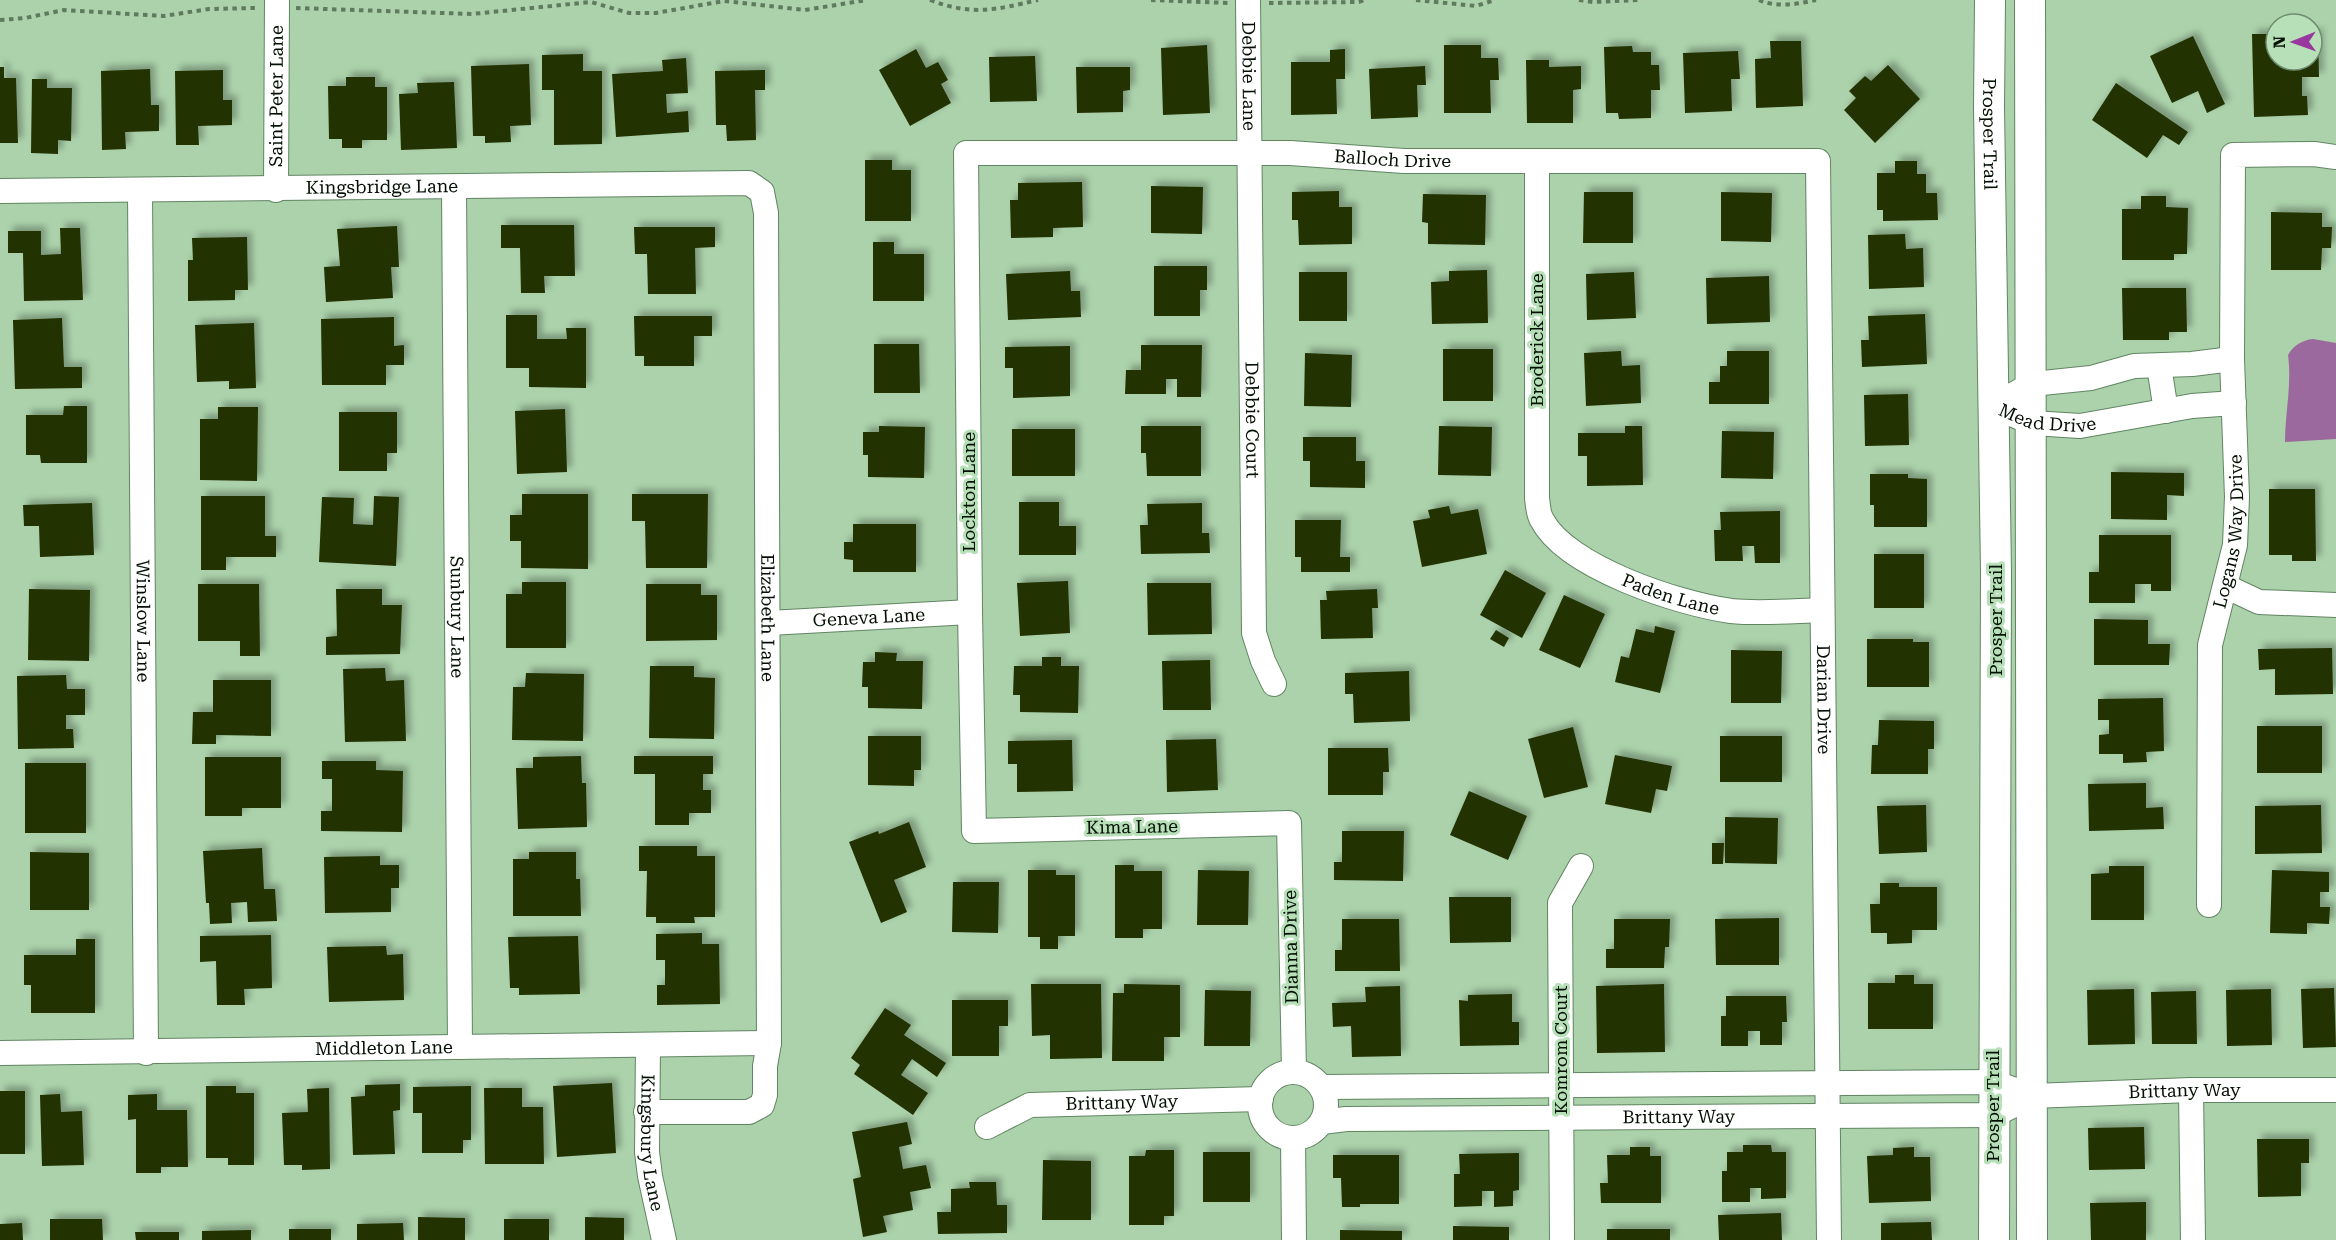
<svg xmlns="http://www.w3.org/2000/svg" width="2336" height="1240" font-family="'Roboto Serif',serif">
	<defs>
		<filter id="shadow"><feDropShadow dx="5" dy="-5" stdDeviation="3" flood-color="#0004"/></filter>
	</defs>
	<rect width="100%" height="100%" fill="#abd2ab"/>
	<path fill="#9b699d" d="M2313,339L2336,343V439L2285,442C2285,413 2292,385 2288,355C2293,346 2302,340 2313,339Z"/>
	<path fill="#243104" filter="url(#shadow)" d="M2312,33H2318L2319,77H2302V96H2307L2308,115L2254,117L2252,34H2276V60H2312Z
		M2193,36L2225,104L2207,113L2198,91L2172,103L2150,56Z
		M1770,41H1801L1803,106L1756,108L1755,59L1771,58Z
		M1207,45L1210,113L1163,115L1161,48Z
		M1444,45H1481V58H1498L1499,80H1490L1491,113H1444Z
		M1632,46L1633,52H1651V65H1659L1660,90H1651V118L1619,119L1618,113H1606L1604,47Z
		M916,49L926,68L938,62L948,80L941,84L951,103L910,126L879,70Z
		M1345,49V79H1336L1337,114L1291,115V62H1330V50Z
		M1738,51L1740,79H1731L1732,111L1685,113L1683,53Z
		M583,54V71H602V144L554,145V90H542V55Z
		M1035,56L1037,101L990,102L989,57Z
		M686,58L688,93L666,94L667,113L688,111L689,132L616,137L612,74L663,71L662,60Z
		M1526,60H1549V67L1581,66V89L1573,90V123H1527Z
		M529,64L531,125L510,126L511,142L485,143V136H473L471,66Z
		M1888,65L1920,99L1875,143L1844,110L1856,98L1849,91L1865,76L1871,81Z
		M1425,66L1426,85H1417L1418,117L1371,119L1369,69Z
		M0,67H4V78H16L18,143H0Z
		M1076,67H1130V90L1123,91V112L1077,113Z
		M150,69L151,105H159V131L125,132L126,149L102,150L101,71Z
		M223,70V100H232V125L198,126L199,145H176L175,71Z
		M765,70V90H755L756,140L727,141L726,125H716L715,71Z
		M346,77H375V87H387V140H362V148H342V139H329L328,86H346Z
		M32,79H47V88H72L71,141L58,140V154L31,153Z
		M454,82L457,148L401,150L399,94L418,93L417,83Z
		M2116,83L2188,132L2179,145L2163,135L2147,158L2092,120Z
		M865,160H892V170H911V221H865Z
		M1895,161H1917V174H1926V193H1937L1938,220L1883,221V210H1877V173H1895Z
		M1082,182L1083,227L1053,228V237L1011,238L1010,200H1018V183Z
		M1151,186L1203,187L1202,234L1151,233Z
		M1339,191V207H1352V244L1299,245L1298,220H1292V192Z
		M1584,192H1633V243H1583Z
		M1721,192L1772,193L1771,242L1721,241Z
		M1423,194L1486,195L1485,245L1428,244V223L1422,222Z
		M2141,196H2166V207L2188,208L2187,254H2174V260H2122V209H2141Z
		M2271,212L2322,213V227H2332L2331,248H2322L2321,270H2271Z
		M501,225H574L575,276H544L545,293H521L520,248H501Z
		M397,226L399,267H391L393,298L326,302L324,267L340,266L337,229Z
		M634,227H715V247L695,248L696,294H648L647,254H635Z
		M60,228H80L83,300L24,301L23,253H8V231H41V255L61,254Z
		M1905,234L1906,249L1923,248L1924,287L1869,289L1868,235Z
		M247,237L248,290H235V300L188,301V260H193L192,238Z
		M873,242H894V254H924V301H873Z
		M1154,266H1207V290H1200V316H1154Z
		M1487,270L1488,323L1432,324L1431,282L1449,281V271Z
		M1070,271L1071,291H1080L1081,317L1008,320L1006,274Z
		M1299,272H1347V321H1299Z
		M1634,272L1636,318L1587,320L1586,274Z
		M1769,276L1770,322L1707,324L1706,278Z
		M2122,288H2186L2187,332H2169V340H2123Z
		M1925,314L1927,364L1862,367L1861,340H1869L1868,316Z
		M506,315H537V339H567L566,328H586V388L529,387V368H506Z
		M634,316H712V336H694V366H644V356H635Z
		M394,317V346L404,345V365H386V385H322L321,319Z
		M62,318L64,367H82V388L15,389L13,320Z
		M254,323L256,388L229,389V381L197,382L195,325Z
		M874,344H919L920,393H874Z
		M1141,345H1202L1201,397H1177V379H1166V394H1125L1126,370H1141Z
		M1070,346V396L1013,398V368H1005V347Z
		M1443,349H1493V401H1443Z
		M1621,351L1622,366L1640,365L1641,403L1586,406L1584,353Z
		M1727,351H1769V404H1709V382H1720V366H1727Z
		M1305,353L1352,355L1351,407L1304,406Z
		M1908,394L1909,445L1865,446L1864,395Z
		M64,406H87V463H41L40,455H26V415H63Z
		M218,407H258L257,481L200,480V419H218Z
		M565,409L567,472L517,474L515,411Z
		M339,412H397V453H387V471H339Z
		M879,426L925,427L924,478L868,477V455H863V432H879Z
		M1141,426H1201V476H1147L1146,453H1141Z
		M1439,426L1492,427L1491,476L1438,475Z
		M1625,426H1642L1643,485L1587,486V456H1578V433H1625Z
		M1012,429H1075V476H1012Z
		M1722,431L1774,432L1773,479L1721,478Z
		M1303,437H1356V461H1365V488L1310,487V461H1303Z
		M2111,472L2184,473V496L2167,495V520L2111,519Z
		M1870,474H1908V478L1927,479V527H1874V505H1870Z
		M2269,489H2315L2316,561H2292V555H2269Z
		M522,494H588V569L521,568V541H510V515H522Z
		M632,494H708L707,568H646L645,521H632Z
		M201,496H265V536H276V557H226V570H201Z
		M374,496L399,497L396,566L319,562L322,497L354,498L353,524L373,525Z
		M1019,502H1059V526H1076V555H1019Z
		M92,503L94,555L40,557L39,526H24L23,505Z
		M1202,503V533H1209L1210,553L1141,554L1140,525H1148L1147,504Z
		M1449,506L1451,514L1478,509L1487,554L1422,567L1413,521L1430,518L1428,510Z
		M1780,511V563H1755L1754,546H1742L1743,561H1715L1714,530H1721L1720,512Z
		M1295,520H1341L1340,557H1350V572H1301V557H1295Z
		M853,524H916V572H853V560L844,559V542H853Z
		M2099,535H2171V591H2151V584H2135V603H2089V572H2099Z
		M1874,554H1924V608H1874Z
		M1505,570L1546,593L1522,638L1480,615Z
		M1068,581L1070,633L1020,636L1017,583Z
		M522,582H566V648H506V594H522Z
		M1147,583H1211L1212,634L1148,635Z
		M198,584H259L260,656H240V641H198Z
		M646,584H701V595H717V640L646,641Z
		M29,589L90,590L89,661L28,660Z
		M336,589H382V605H402L400,654L326,655V637L337,636Z
		M1377,589L1378,608H1372L1373,638L1321,639L1320,600H1327L1326,591Z
		M1564,595L1605,614L1580,668L1539,650Z
		M2094,619L2148,620V644H2170L2169,665H2094Z
		M1655,626L1675,631L1660,693L1615,682L1621,656L1629,658L1636,629L1654,633Z
		M1496,630L1509,638L1504,647L1490,639Z
		M1867,639H1913V642H1929V687H1867Z
		M2332,648L2333,694L2275,695V669L2259,670L2258,649Z
		M1731,650L1782,651L1781,703H1731Z
		M875,652L897,653L896,661H923L922,709L868,708V687H862L863,662H875Z
		M1042,657H1061V666H1079L1078,713L1020,712V695H1013L1014,666H1042Z
		M1210,660L1211,710H1163L1162,661Z
		M650,666H694V677L715,678L714,739L649,738Z
		M385,668L386,681L404,680L406,741L345,742L343,669Z
		M1409,671L1410,721L1354,723L1353,694H1345V673Z
		M526,673L584,674L583,741L512,740L513,687H525Z
		M66,675L67,689H85V715H66V729H73L74,748L18,749L17,676Z
		M213,680H271V736L216,735V744H192L193,712H213Z
		M2163,698L2164,751L2146,752L2147,762L2123,763V754H2099V735L2109,734V720H2098V699Z
		M1879,720L1934,721V749H1928V774H1871L1872,745H1878Z
		M2257,726H2322V773H2257Z
		M1573,727L1588,787L1544,798L1528,739Z
		M868,736H921V770H914V786L868,785Z
		M1720,736H1782V782H1720Z
		M1216,739L1218,790L1167,792L1166,740Z
		M1072,740L1073,791L1017,792V764H1008V741Z
		M1328,748H1388L1389,772H1383V795H1328Z
		M1615,755L1672,766L1667,791L1656,789L1651,813L1605,804Z
		M581,756L582,783H586L587,827L518,829L516,768H533V757Z
		M634,756H713V774H703V790H711V813H689V825H655V774H634Z
		M205,757H281V808H242V816H205Z
		M322,761H376V770L403,771L402,832L321,831V811H332V779H322Z
		M25,763H86V833H25Z
		M2146,783V808L2163,807L2164,829L2089,831L2088,784Z
		M1469,791L1527,816L1508,860L1450,835Z
		M1926,805L1927,852L1879,854L1877,806Z
		M2321,805L2322,853L2255,854V806Z
		M1725,817L1778,818L1777,864L1725,863Z
		M909,822L926,867L894,880L907,912L881,923L849,842L878,831L879,834Z
		M1342,831H1404L1403,881L1334,880V862H1342Z
		M1712,843H1724L1723,864H1712Z
		M639,846H697V856H715V917H694L695,923H656V917H646L647,871H639Z
		M262,848L264,889H275L277,921L248,922L247,902L231,903L232,923L210,924L209,903H206L203,851Z
		M30,852L89,853V910H30Z
		M529,852H576V879H580L581,916H513V859H529Z
		M380,856V865H399V888H391V912L325,913L324,857Z
		M1115,865H1134V871H1162V929H1143V938H1115Z
		M2109,866H2144V920H2091V874L2109,873Z
		M1028,870H1056V875H1075V936H1058V949H1040V937H1028Z
		M1198,870L1249,871L1248,925H1197Z
		M2272,870L2329,872V892H2320V907H2330L2329,924L2307,923V934L2270,933Z
		M953,882H999L998,933L952,932Z
		M1880,883H1899V887H1937V930H1912V943L1887,944V933H1871L1870,904H1880Z
		M1449,897H1511V942L1450,943Z
		M1779,918V965H1716L1715,919Z
		M1342,919H1399L1400,971H1335V950H1342Z
		M1614,919H1670L1669,947H1665L1664,968H1606V949H1614Z
		M702,933V944H719L720,1004L657,1005V985H665V960H656V934Z
		M271,935L272,988L244,989L245,1005H217L216,961L200,962V936Z
		M578,936L580,994L519,995V988H510L508,937Z
		M76,939H95V1013H31V985H24V955H76Z
		M386,946L387,955L403,954L404,1000L329,1002L327,947Z
		M1895,975H1914V984H1933V1029H1868V983H1895Z
		M1031,984H1101L1102,1058L1050,1059V1035L1032,1036Z
		M1124,984L1180,985V1037H1164V1061H1112L1113,993H1124Z
		M1664,984L1665,1052L1597,1053L1596,986Z
		M1400,986L1401,1056L1352,1057L1351,1026L1333,1027L1332,1003L1366,1002L1365,987Z
		M2334,988L2336,1047L2303,1048L2301,989Z
		M2134,989L2135,1044L2088,1045L2087,990Z
		M2271,989L2272,1045L2227,1046L2226,990Z
		M1205,990L1251,991L1250,1046H1204Z
		M2196,991L2197,1044H2152L2151,992Z
		M1512,994V1022H1519V1045L1460,1046L1459,1000L1468,1001V995Z
		M1726,996H1786L1787,1022H1782V1045H1760V1031H1748V1046H1721V1016H1726Z
		M952,1000H1008V1026H999V1056H952Z
		M885,1008L911,1025L904,1035L946,1063L937,1077L912,1059L901,1075L928,1093L913,1115L854,1074L860,1065L851,1058Z
		M612,1083L616,1153L557,1157L553,1086Z
		M400,1084V1110L393,1111L395,1154L353,1155L351,1097L365,1096V1085Z
		M206,1086H236V1093H254V1165H228V1158H206Z
		M471,1086V1140H463V1153H422V1113H413V1087Z
		M329,1088L330,1169L302,1170V1165H284L282,1113L308,1112L307,1089Z
		M484,1088H522V1107H543L544,1164H485Z
		M0,1091H25V1154H0Z
		M60,1094L61,1112L82,1111L84,1165L42,1166L40,1095Z
		M157,1094V1110H187L188,1167H161V1173H136V1119L128,1120V1095Z
		M907,1122L912,1144L899,1147L903,1169L926,1165L931,1188L910,1192L913,1210L883,1216L887,1232L863,1237L853,1179L861,1177L852,1132Z
		M2144,1127L2145,1169L2089,1170L2088,1128Z
		M2257,1139H2309V1163H2301V1196L2258,1197Z
		M1743,1145H1771L1772,1152H1786V1198L1761,1199V1188H1750V1202H1722V1171H1727V1152H1743Z
		M1630,1147H1650V1156H1661V1203H1601L1600,1183H1608L1607,1155H1630Z
		M1914,1147V1157H1930L1931,1201L1869,1203L1867,1156L1893,1155V1148Z
		M1146,1150H1174V1216H1164V1225H1129V1156H1145Z
		M1203,1152H1250V1202H1203Z
		M1519,1153V1190L1513,1191V1206L1494,1207V1191H1482V1206L1454,1207V1174H1460L1459,1154Z
		M1333,1155H1399V1204H1360V1207H1342L1341,1178H1333Z
		M1043,1160L1091,1161V1220H1042Z
		M969,1182H996L997,1205H1007V1233L938,1234L937,1212H951V1189L970,1188Z
		M2146,1202V1240H2091L2090,1203Z
		M1781,1213L1782,1240H1719L1718,1215Z
		M418,1217L465,1218V1240H418Z
		M585,1217L624,1218V1240H585Z
		M50,1219H102L103,1240H50Z
		M504,1219H549V1240H504Z
		M1931,1222L1932,1240H1881V1223Z
		M22,1223L23,1240H0V1224Z
		M403,1223L404,1240H357V1224Z
		M1453,1226L1509,1227V1240H1453Z
		M289,1229H331V1240H289Z
		M1607,1229H1670V1240H1607Z
		M251,1230V1240H202V1231Z
		M1340,1230L1402,1231V1240H1340Z
		M135,1232H179V1240H136Z"/>
	<g fill="none" stroke-linecap="round" stroke-linejoin="round">
		<defs>
			<g id="minor">
				<path id="s1" d="M1248,0L1254,633L1263,661L1274,684"/>
				<path id="s2" d="M1537,161V498C1538,505 1538,514 1542,520C1567,568 1680,604 1731,611C1761,614 1792,611 1822,610"/>
				<path id="s3" d="M454,188L460,1047"/>
				<path id="s4" d="M276,190L277,0"/>
				<path id="s5" d="M0,191L749,183L762,192L766,213L769,1043L765,1066V1095L762,1105L749,1112H646"/>
				<path id="s6" d="M140,191L146,1053"/>
				<path d="M2159,366L2166,411"/>
				<path d="M1993,406L2032,384L2091,378L2134,366L2192,364L2232,359"/>
				<path id="s7" d="M1993,406L2032,423L2080,426L2192,406L2234,403"/>
				<path d="M2225,586L2259,602L2336,605"/>
				<path id="s8" d="M769,623L970,612"/>
				<path id="s9" d="M2209,905L2210,645L2235,545L2237,497L2232,359L2233,155L2314,154L2336,157"/>
				<path id="s10" d="M648,1045L647,1152L650,1176L664,1240"/>
				<path id="s11" d="M0,1053L769,1043"/>
				<path id="s12" d="M1294,1071L1289,823L974,831L970,612L966,153H1290L1404,161H1818L1829,1240"/>
				<circle cx="1293" cy="1105" r="33"/>
				<path id="s13" d="M1321,1087L1993,1082L2032,1096L2191,1090H2336"/>
				<path d="M2191,1090L2193,1240"/>
				<path id="s14" d="M1322,1122L1346,1119L1994,1115L2032,1096"/>
				<path id="s15" d="M987,1127L1030,1105L1261,1099"/>
				<path d="M1293,1138L1294,1240"/>
				<path d="M1562,1240L1560,903L1581,866"/>
			</g>
			<g id="major">
				<path id="s16" d="M1990,0L1989,107L1996,572L1994,1240"/>
				<path d="M2030,0L2032,1240"/>
			</g>
		</defs>
		<use href="#minor" stroke="#618562" stroke-width="26"/>
		<use href="#major" stroke="#618562" stroke-width="32"/>
		<path stroke="#607a60" stroke-width="4" stroke-dasharray="4.5 4.5" stroke-linecap="butt" d="M930,0C973,16 994,10 1038,0
			M1151,0L1229,3
			M1416,0L1476,6L1495,0
			M1579,0L1593,2L1639,0
			M1759,0C1777,8 1798,4 1816,0
			M1269,3L1359,2L1364,0
			M296,8L472,14L591,2L629,13H656L724,1L805,10L867,0
			M0,20L25,18L64,10L164,16L209,9L256,8"/>
		<use href="#minor" stroke="#fff" stroke-width="24"/>
		<use href="#major" stroke="#fff" stroke-width="30"/>
	</g>
	<g text-anchor="middle" stroke-width="6" stroke-linejoin="round" paint-order="stroke">
		<g font-size="18" fill="#041004" stroke="#b7dfb8">
			<text dy="6" stroke="none"><textPath href="#s1" startOffset="76">Debbie Lane</textPath></text>
			<text dy="6" stroke="none"><textPath href="#s4" startOffset="94">Saint Peter Lane</textPath></text>
			<text dy="6" stroke="none"><textPath href="#s16" startOffset="134">Prosper Trail</textPath></text>
			<text dy="6" stroke="none"><textPath href="#s12" startOffset="1668">Balloch Drive</textPath></text>
			<text dy="6" stroke="none"><textPath href="#s5" startOffset="382">Kingsbridge Lane</textPath></text>
			<text transform="translate(1537 340) rotate(-90)" y="6">Broderick Lane</text>
			<text dy="6" stroke="none"><textPath href="#s7" startOffset="57">Mead Drive</textPath></text>
			<text dy="6" stroke="none"><textPath href="#s1" startOffset="420">Debbie Court</textPath></text>
			<text transform="translate(969 492) rotate(-90)" y="6">Lockton Lane</text>
			<text dy="6" stroke="none"><textPath href="#s9" startOffset="376">Logans Way Drive</textPath></text>
			<text dy="6" stroke="none"><textPath href="#s2" startOffset="512">Paden Lane</textPath></text>
			<text dy="6" stroke="none"><textPath href="#s5" startOffset="1191">Elizabeth Lane</textPath></text>
			<text dy="6" stroke="none"><textPath href="#s3" startOffset="429">Sunbury Lane</textPath></text>
			<text dy="6" stroke="none"><textPath href="#s8" startOffset="100">Geneva Lane</textPath></text>
			<text transform="translate(1996 620) rotate(-90)" y="6">Prosper Trail</text>
			<text dy="6" stroke="none"><textPath href="#s6" startOffset="430">Winslow Lane</textPath></text>
			<text dy="6" stroke="none"><textPath href="#s12" startOffset="2632">Darian Drive</textPath></text>
			<text transform="translate(1132 827) rotate(-1)" y="6">Kima Lane</text>
			<text transform="translate(1291 947) rotate(-91)" y="6">Dianna Drive</text>
			<text dy="6" stroke="none"><textPath href="#s11" startOffset="384">Middleton Lane</textPath></text>
			<text transform="translate(1561 1050) rotate(-90)" y="6">Komrom Court</text>
			<text dy="6" stroke="none"><textPath href="#s13" startOffset="866">Brittany Way</textPath></text>
			<text dy="6" stroke="none"><textPath href="#s15" startOffset="140">Brittany Way</textPath></text>
			<text transform="translate(1993 1106) rotate(-90)" y="6">Prosper Trail</text>
			<text dy="6" stroke="none"><textPath href="#s14" startOffset="357">Brittany Way</textPath></text>
			<text dy="6" stroke="none"><textPath href="#s10" startOffset="98">Kingsbury Lane</textPath></text>
		</g>
	</g>
	<g transform="translate(2294 42) rotate(269)"><circle r="28" fill="#b7dfb8" stroke="#6f8c70" stroke-width="1.5"/>
	<path d="M0-4.5L10 22L0 15L-10 22Z" fill="#98379e"/>
	<text y="-9" font-size="16" font-weight="bold" text-anchor="middle" fill="#041004">N</text>
	</g>
</svg>
